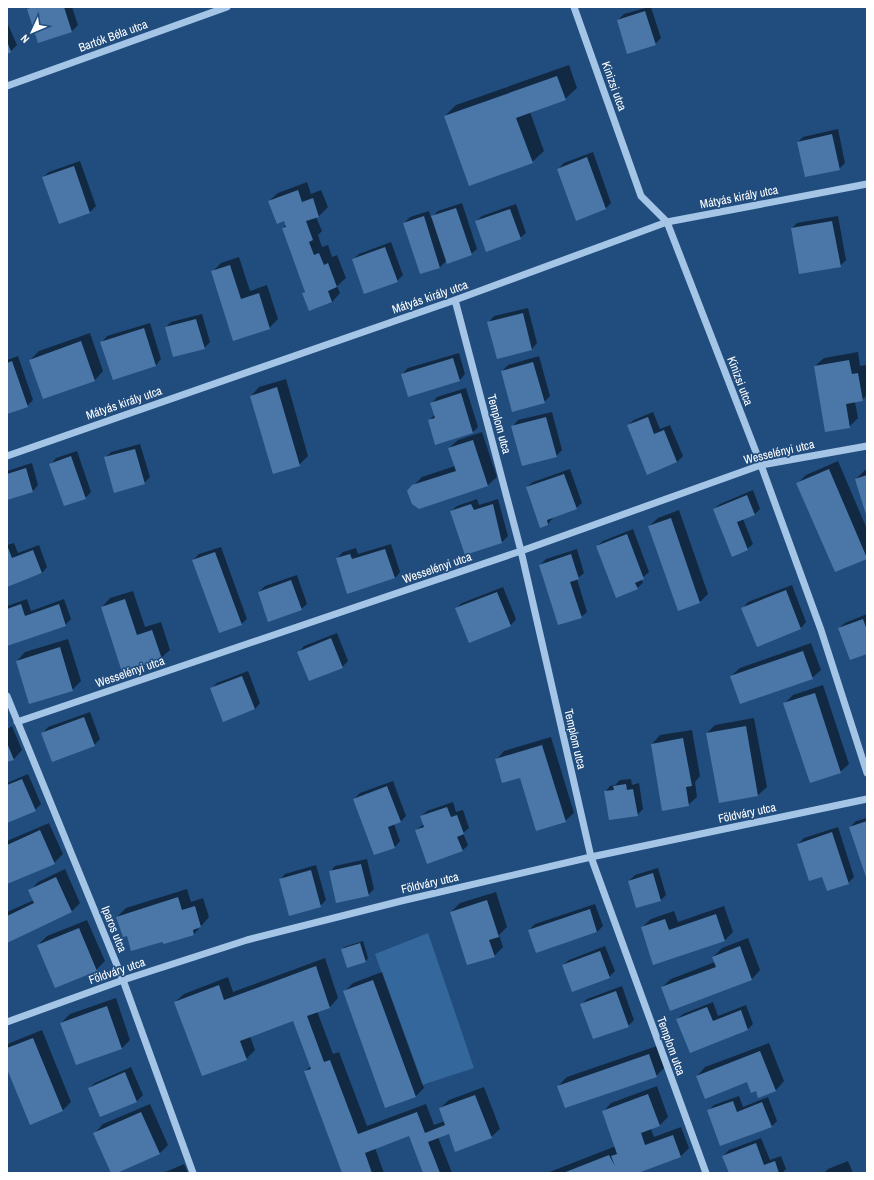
<svg xmlns="http://www.w3.org/2000/svg" width="874" height="1180" font-family="'Archivo Narrow',sans-serif">
	<rect width="100%" height="100%" fill="#214d7e"/>
	<path fill="#34679c" d="M428,933L474,1068L422,1085L375,954Z"/>
	<path fill="#0007" d="M30,7H72L78,25L72,31L39,42L28,9Z
		M649,7H651L661,38L655,44L618,20L624,14Z
		M7,22L17,45L11,51L7,52Z
		M569,65L577,88L565,99L530,112L544,151L532,162L445,116L456,105Z
		M838,129L845,163L839,169L798,142L803,137Z
		M593,152L611,203L606,208L558,169L564,163Z
		M80,161L96,206L90,212L59,223L43,177L49,172Z
		M307,182L311,194L321,190L328,207L319,216L316,217L322,231L318,235L322,247L328,245L332,257L337,255L346,278L337,286L340,293L332,302L303,293L306,290L283,228L286,225L284,220L269,201L278,193Z
		M462,203L477,249L471,254L447,260L440,267L420,273L404,223L410,217L429,211L431,218L438,211Z
		M516,204L526,233L520,238L476,221L482,216Z
		M838,216L846,260L840,266L792,228L797,223Z
		M391,242L403,275L397,281L353,259L359,254Z
		M239,257L250,291L267,285L278,319L269,328L212,272L221,263Z
		M528,308L537,343L532,349L489,322L494,316Z
		M202,314L210,342L204,348L166,327L171,322Z
		M150,323L161,359L156,365L113,378L102,342L107,336Z
		M90,333L103,371L95,380L30,360L39,351Z
		M858,352L860,366L866,365L867,395L862,400L855,402L858,418L849,427L815,366L824,358Z
		M459,353L465,374L460,380L409,395L402,374L408,368Z
		M18,356L33,400L27,406L7,413V360Z
		M539,356L550,396L544,402L502,371L508,365Z
		M286,379L308,456L299,465L251,396L259,387Z
		M466,388L478,427L473,432L429,421L435,414L432,403L437,397Z
		M552,412L562,450L556,456L513,426L518,420Z
		M653,412L660,429L670,425L683,456L677,462L628,425L634,420Z
		M482,432L497,477L488,485L419,508L413,486L422,477L455,466L449,448L458,440Z
		M140,444L150,477L144,483L105,458L111,452Z
		M77,451L91,492L85,498L51,464L56,458Z
		M838,461L867,529V558L835,571L797,484L806,475Z
		M32,463L38,485L33,491L7,499V471Z
		M570,469L582,503L576,508L553,516V518L548,524L527,487L533,482Z
		M865,470H867V516L856,479Z
		M753,490L760,509L754,515L743,519L753,544L747,549L714,509L720,504Z
		M477,499L479,505L498,499L508,536L502,542L466,554L451,511L457,506Z
		M679,510L708,594L700,602L649,526L658,518Z
		M633,529L649,572L641,579L643,583L637,588L597,546L603,541Z
		M14,543L18,553L39,545L47,567L42,573L7,586V545Z
		M391,544L400,572L395,578L337,558L343,552L356,548L358,554Z
		M221,547L247,619L241,624L193,560L199,554Z
		M577,549L584,573L577,579L587,612L581,617L540,565L546,559Z
		M297,575L307,604L301,609L259,592L265,586Z
		M792,585L806,622L801,628L743,608L748,602Z
		M503,587L516,619L511,625L456,608L462,603Z
		M133,591L145,627L161,622L170,650L161,658L102,607L110,598Z
		M27,599L31,611L64,599L71,619L65,625L7,645V606Z
		M867,614V653L839,628L845,623Z
		M337,633L348,661L342,667L299,652L304,646Z
		M68,639L81,681L72,690L17,661L25,652Z
		M811,643L821,670L812,678L731,676L740,668Z
		M248,671L260,703L255,709L211,689L217,683Z
		M823,685L849,764L840,772L785,703L793,695Z
		M90,712L100,739L94,745L43,733L48,727Z
		M754,718L767,787L758,795L719,802L707,733L715,725Z
		M12,726L22,750L14,759L7,761V729Z
		M692,730L700,776L695,782L697,797L688,805L652,744L660,735Z
		M551,737L574,813L565,821L521,777L496,760L504,751Z
		M28,774L41,804L35,810L7,822V783Z
		M631,779L632,785L639,783L643,809L637,815L605,792L610,786L615,785L620,780Z
		M393,781L406,816L400,822L394,824L400,841L395,847L354,799L360,793Z
		M453,802L456,812L463,810L469,828L463,833L468,845L462,851L416,830L424,824L421,816L427,811Z
		M867,818V878L850,827L856,821Z
		M49,823L63,854L54,863L7,883V841Z
		M838,827L854,877L848,883L823,876L798,844L804,838Z
		M367,859L374,889L368,895L330,872L335,866Z
		M316,865L326,900L320,906L280,880L285,874Z
		M658,868L666,895L661,900L629,881L635,875Z
		M65,869L80,903L72,911L7,942V912L34,900L30,891L38,882Z
		M187,889L191,902L203,898L209,917L194,934L163,940L127,934L117,917L126,908Z
		M496,892L507,927L499,935L503,947L494,956L451,912L460,903Z
		M595,904L603,926L597,932L537,952L529,930L535,924Z
		M724,906L733,932L724,941L642,927L651,919L674,911L678,922Z
		M87,920L105,961L96,970L38,945L47,936Z
		M748,938L760,970L752,979L662,987L671,979L715,962L713,957L722,948Z
		M363,941L368,958L366,961L347,967L342,949L344,947Z
		M605,946L615,971L609,977L563,965L569,960Z
		M325,958L338,998L330,1007L317,1011L333,1054L339,1052L367,1126L426,1104L434,1125L445,1121L440,1108L449,1100L484,1087L500,1129L491,1137L449,1133L438,1137L452,1173H424L410,1135L375,1148L384,1173H343L305,1071L311,1066L294,1020L250,1036L255,1050L246,1059L175,1002L184,994L228,977L233,992Z
		M382,972L424,1088L415,1097L344,992L353,983Z
		M622,986L634,1020L628,1026L582,1004L587,999Z
		M116,998L130,1040L122,1048L61,1023L70,1014Z
		M713,1002L718,1016L746,1005L753,1024L748,1029L677,1019L683,1014Z
		M42,1030L71,1102L62,1111L7,1066V1045L10,1043Z
		M769,1043L784,1081L776,1090H756L747,1081L697,1076L705,1067Z
		M657,1046L665,1067L656,1076L558,1086L567,1077Z
		M131,1067L143,1095L137,1101L101,1116L89,1088L95,1083Z
		M657,1086L668,1117L660,1125L651,1129L654,1137L681,1127L689,1148L681,1156L635,1173H547L616,1146L603,1112L611,1103Z
		M739,1096L743,1107L768,1097L777,1121L771,1127L708,1111L714,1105Z
		M150,1104L168,1145L160,1153L112,1173L95,1133L103,1124Z
		M761,1138L770,1160L781,1156L786,1169L782,1173H730L723,1156L729,1150Z
		M848,1161L853,1173H824L828,1169Z
		M184,1164L188,1173H163Z"/>
	<path fill="#4a77a7" d="M33,7H64L72,32L38,43L27,9Z
		M645,11L656,45L627,54L617,20Z
		M7,41L11,52L7,54Z
		M557,76L566,100L516,118L533,163L469,186L444,116Z
		M832,134L840,170L805,177L797,142Z
		M587,157L606,209L576,221L557,169Z
		M74,166L90,213L59,224L42,177Z
		M298,190L302,202L313,198L319,217L306,221L313,240L309,242L314,255L319,253L324,265L328,263L337,287L328,291L332,302L309,311L302,293L305,292L282,228L286,227L284,221L277,224L268,201Z
		M456,208L472,255L447,264L431,216Z
		M510,209L521,239L486,252L475,221Z
		M424,216L440,268L420,274L403,223Z
		M832,221L841,267L799,274L791,228Z
		M385,247L398,282L364,294L352,259Z
		M230,265L241,299L259,293L270,329L233,341L211,271Z
		M523,313L532,350L497,359L487,322Z
		M196,319L205,349L173,357L165,327Z
		M144,328L156,366L113,380L100,342Z
		M81,341L95,381L43,399L29,360Z
		M453,358L460,381L408,397L401,374Z
		M849,360L852,374L858,373L863,401L846,404L850,428L825,432L814,366Z
		M12,361L28,407L7,414V363Z
		M533,362L545,403L512,412L501,371Z
		M277,387L300,466L273,474L250,396Z
		M461,393L473,433L435,445L428,420L435,418L430,403Z
		M546,417L557,457L522,466L511,426Z
		M648,417L654,434L664,430L677,462L647,475L627,425Z
		M473,440L488,486L419,509L412,504L407,491L412,485L456,471L448,448Z
		M135,449L145,484L114,493L104,457Z
		M71,456L86,499L64,506L49,464Z
		M26,468L33,492L7,500V474Z
		M829,469L867,558V559L835,572L796,483Z
		M564,474L577,509L547,520L548,525L540,528L526,487Z
		M867,475V518L855,479Z
		M747,495L755,515L737,522L748,550L732,557L713,509Z
		M471,504L474,510L493,504L502,543L465,555L450,511Z
		M671,518L700,603L678,611L648,526Z
		M627,534L644,579L635,583L638,589L616,598L596,546Z
		M7,545L12,558L33,550L42,573L7,587Z
		M385,549L395,578L347,594L336,558L350,554L352,559Z
		M215,552L242,625L219,633L192,560Z
		M571,554L579,579L570,582L582,618L558,625L539,565Z
		M291,580L302,610L268,622L258,592Z
		M786,590L801,629L757,647L741,608Z
		M497,592L511,626L469,643L455,608Z
		M125,599L137,635L152,630L162,659L122,672L101,607Z
		M21,604L25,616L59,604L66,626L7,646V609Z
		M863,619L867,630V654L850,660L838,628Z
		M331,638L343,668L309,681L297,652Z
		M60,647L73,691L29,704L16,661Z
		M803,651L813,679L740,704L730,676Z
		M242,676L255,709L223,722L210,688Z
		M815,693L841,773L810,783L783,703Z
		M84,717L95,746L52,762L41,733Z
		M746,726L758,796L719,803L706,733Z
		M683,738L692,786L686,787L689,806L662,811L651,744Z
		M7,743L14,760L7,762Z
		M542,745L566,822L536,831L520,778L502,783L495,759Z
		M22,779L36,811L7,823V785Z
		M626,784L627,790L633,789L638,816L609,820L604,791L614,790L613,786Z
		M387,786L401,822L388,827L395,848L374,855L353,799Z
		M447,807L451,817L457,815L464,834L457,837L463,851L427,864L415,830L424,827L420,816Z
		M867,821V880L849,827Z
		M40,830L55,864L7,884V845Z
		M832,832L849,884L827,891L822,877L809,881L797,844Z
		M361,864L369,896L336,903L329,871Z
		M311,870L321,907L289,916L279,879Z
		M653,873L661,901L636,908L628,881Z
		M56,877L72,912L7,943V916L34,903L28,890Z
		M178,897L182,910L195,906L201,927L193,930L194,935L164,944L162,942L131,951L127,936L123,937L116,917Z
		M487,900L499,937L489,940L495,957L467,965L450,912Z
		M590,909L597,932L536,953L528,930Z
		M716,914L725,941L653,965L641,927L665,919L669,930Z
		M79,928L97,971L55,988L37,945Z
		M360,943L366,962L347,968L341,949Z
		M740,946L752,980L670,1011L661,987L716,967L712,957Z
		M600,951L610,978L572,992L562,965Z
		M316,966L330,1008L307,1016L324,1062L330,1060L358,1134L417,1112L425,1133L445,1125L439,1108L475,1095L492,1138L455,1152L449,1134L428,1142L440,1173H423L409,1136L365,1153L372,1173H342L304,1071L311,1069L293,1021L240,1041L247,1060L202,1076L174,1002L219,985L224,1000Z
		M373,980L416,1097L385,1108L343,991Z
		M616,991L629,1027L593,1039L580,1004Z
		M107,1006L122,1049L76,1065L60,1023Z
		M707,1007L713,1021L741,1010L748,1030L690,1053L676,1019Z
		M33,1038L63,1111L30,1125L7,1069V1048Z
		M760,1051L776,1091L758,1098L756,1091L751,1093L747,1082L705,1099L696,1076Z
		M649,1054L657,1077L565,1108L557,1086Z
		M125,1072L137,1102L100,1117L88,1088Z
		M648,1094L660,1126L641,1133L645,1145L673,1135L681,1157L638,1173H563L609,1155L615,1166L611,1156L617,1154L602,1111Z
		M733,1101L737,1112L762,1102L772,1127L720,1146L707,1110Z
		M141,1112L160,1154L117,1173H111L93,1133Z
		M756,1143L764,1165L775,1161L779,1173H729L722,1156Z"/>
	<g fill="none" stroke-linecap="round" stroke-linejoin="round">
		<path stroke="#a5c5e7" stroke-width="7" d="M574,7L641,196L667,222L761,465L821,630L867,773
			M7,86L227,7
			M455,300L521,551L591,857L706,1173
			M7,456L455,300L667,222L867,184
			M7,696L123,980L193,1173
			M17,722L521,551L761,465L867,446
			M7,1022L123,980L247,940L401,901L591,857L867,799"/>
	</g>
	<g text-anchor="middle" stroke-width="3.5" stroke-linejoin="round" paint-order="stroke">
		<g font-size="12" fill="#fff" stroke="#214d7e">
			<text transform="translate(113 36) rotate(-20)" y="4">Bartók Béla utca</text>
			<text transform="translate(614 86) rotate(70)" y="4">Kinizsi utca</text>
			<text transform="translate(739 197) rotate(-11)" y="4">Mátyás király utca</text>
			<text transform="translate(430 297) rotate(-19)" y="4">Mátyás király utca</text>
			<text transform="translate(740 381) rotate(69)" y="4">Kinizsi utca</text>
			<text transform="translate(124 403) rotate(-19)" y="4">Mátyás király utca</text>
			<text transform="translate(499 424) rotate(75)" y="4">Templom utca</text>
			<text transform="translate(779 452) rotate(-13)" y="4">Wesselényi utca</text>
			<text transform="translate(437 568) rotate(-19)" y="4">Wesselényi utca</text>
			<text transform="translate(130 672) rotate(-19)" y="4">Wesselényi utca</text>
			<text transform="translate(575 739) rotate(77)" y="4">Templom utca</text>
			<text transform="translate(747 813) rotate(-12)" y="4">Földváry utca</text>
			<text transform="translate(430 883) rotate(-13)" y="4">Földváry utca</text>
			<text transform="translate(114 929) rotate(68)" y="4">Iparos utca</text>
			<text transform="translate(117 971) rotate(-19)" y="4">Földváry utca</text>
			<text transform="translate(671 1046) rotate(70)" y="4">Templom utca</text>
		</g>
	</g>
	<rect width="874" height="1180" fill="none" stroke="#ffffff" stroke-width="16"/>
	<g transform="translate(32 32) rotate(226)" stroke="#214d7e" stroke-width="3" paint-order="stroke">
	<path d="M0-3L7 15L0 10L-7 15Z" fill="#ffffff"/>
	<text y="-6" font-size="11" font-weight="bold" text-anchor="middle" fill="#ffffff">N</text>
	</g>
</svg>
